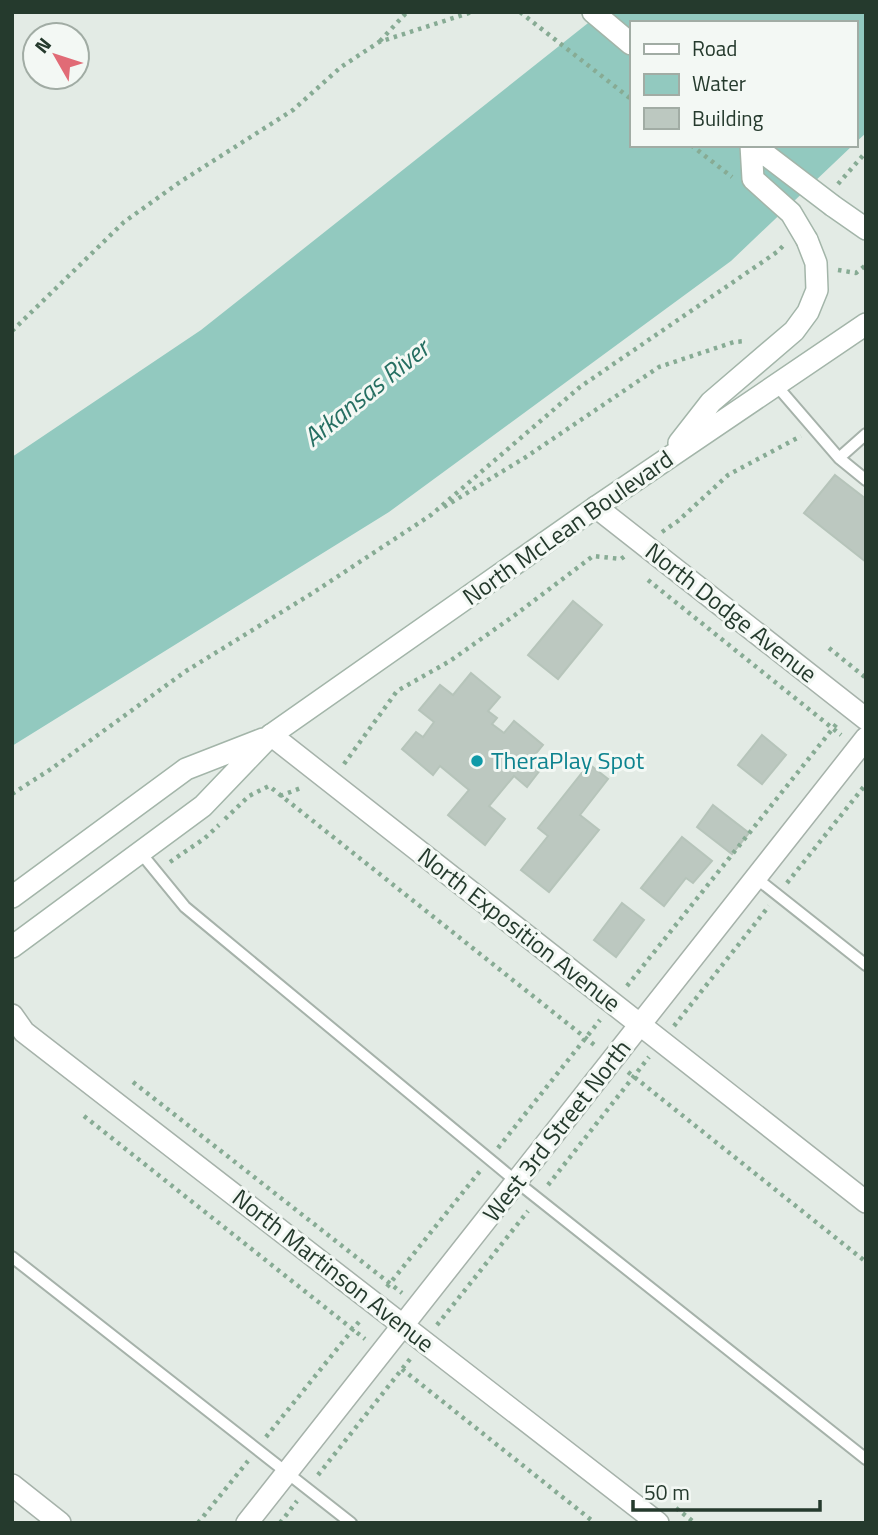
<svg xmlns="http://www.w3.org/2000/svg" width="878" height="1535" font-family="'Titillium Web',sans-serif">
	<rect width="100%" height="100%" fill="#e3ebe5"/>
	<path fill="#92c9bf" d="M602,12H866V133L855,143V23H631V145H853L731,261L389,512L12,746V457L201,330Z"/>
	<path fill="#bcc8c0" stroke="#b6c4ba" stroke-width="2" d="M835,475L866,499V562L804,513Z
		M573,601L602,625L558,679L528,655Z
		M471,673L500,697L488,711L497,718L492,724L504,733L514,721L543,745L533,757L544,765L527,787L514,776L489,806L505,819L485,845L448,815L469,790L440,766L433,775L402,749L416,732L423,737L434,722L419,710L440,685L453,695Z
		M762,735L786,755L762,784L738,765Z
		M589,764L608,779L580,815L599,830L549,892L521,870L548,836L538,828Z
		M713,805L749,833L732,854L697,827Z
		M682,837L712,861L693,883L686,878L664,906L641,888Z
		M622,903L644,920L616,957L594,940Z"/>
	<g fill="none" stroke-linecap="round" stroke-linejoin="round">
		<defs>
			<path id="lane" d="M776,385L839,458L866,480
				M839,458L866,434
				M140,852L185,907L517,1182L866,1459
				M756,878L866,965
				M12,1257L351,1523"/>
			<path id="street" d="M596,507L866,719
				M271,735L866,1202
				M12,1015L24,1032L658,1523
				M12,1485L60,1523
				M247,1523L866,738"/>
			<path id="secondary" d="M593,12L631,44
				M833,206L866,229
				M679,443L711,402L794,331L808,312L817,290L816,263L807,240
				M12,897L186,769L263,739
				M12,947L203,806L271,735L596,507L866,324"/>
		</defs>
		<use href="#lane" stroke="#a6b2aa" stroke-width="14"/>
		<use href="#street" stroke="#a6b2aa" stroke-width="24"/>
		<use href="#secondary" stroke="#a3b5a9" stroke-width="24"/>
		<path stroke="#87ab94" stroke-width="4.5" stroke-dasharray="3.5 5" stroke-linecap="butt" d="M520,12L631,99
			M380,41L407,12
			M838,184L866,152
			M838,270L856,273L866,265
			M12,331L124,222L180,182L293,110L341,67L379,42L472,12
			M444,507L526,457L659,367L734,342L746,341
			M662,532L678,521L728,475L801,436
			M648,580L841,735
			M829,648L866,678
			M344,764L397,691L450,661L515,615L593,556L621,559L625,556
			M12,794L51,769L186,671L311,594L431,515L580,387L777,252L786,243
			M280,796L301,788
			M225,819L249,796L269,786L597,1047
			M170,862L205,838L219,825
			M787,883L866,784
			M627,986L838,722
			M674,1026L769,906
			M628,1072L866,1262
			M133,1082L402,1293
			M84,1116L365,1339
			M498,1148L600,1020
			M548,1185L649,1057
			M387,1287L480,1171
			M437,1325L528,1211
			M402,1369L595,1523
			M266,1437L362,1318
			M318,1475L410,1359
			M676,1508L695,1523
			M198,1523L248,1461
			M280,1523L297,1501"/>
		<use href="#lane" stroke="#fff" stroke-width="10"/>
		<use href="#street" stroke="#fff" stroke-width="21"/>
		<use href="#secondary" stroke="#fff" stroke-width="21"/>
		<defs>
			<path id="secondary-bridge" d="M751,145L753,179L791,213L807,240
				M753,145L833,206"/>
		</defs>
		<use href="#secondary-bridge" stroke="#a3b5a9" stroke-width="24" stroke-linecap="butt"/>
		<path stroke="#87ab94" stroke-width="4.5" stroke-dasharray="3.5 5" stroke-linecap="butt" d="M691,145L732,177"/>
		<use href="#secondary-bridge" stroke="#fff" stroke-width="21"/>
	</g>
	<circle fill="#0f9aa8" stroke="#f3f8f4" stroke-width="2.5" cx="477" cy="761" r="7"/>
	<g text-anchor="middle" stroke-width="6" stroke-linejoin="round" paint-order="stroke">
		<g font-size="24" fill="#253a2d" stroke="#f3f8f4">
			<text transform="translate(568 528) rotate(-35)" y="8">North McLean Boulevard</text>
			<text transform="translate(731 613) rotate(38)" y="8">North Dodge Avenue</text>
			<text transform="translate(519 930) rotate(38)" y="8">North Exposition Avenue</text>
			<text transform="translate(557 1131) rotate(-52)" y="8">West 3rd Street North</text>
			<text transform="translate(333 1271) rotate(38)" y="8">North Martinson Avenue</text>
		</g>
		<g font-size="24" fill="#0d838f" stroke="#f3f8f4" text-anchor="start">
			<text x="491" y="769">TheraPlay Spot</text>
		</g>
		<g font-size="26" font-style="italic" fill="#266f62" stroke="#f3f8f4">
			<text transform="translate(366 393) rotate(-39)" y="9">Arkansas River</text>
		</g>
	</g>
	<rect width="878" height="1535" fill="none" stroke="#253a2d" stroke-width="28"/>
	<rect x="630" y="21" width="228" height="126" fill="#f3f8f4" stroke="#a1aca4" stroke-width="2"/>
	<rect x="644" y="44" width="35" height="10" fill="#ffffff" stroke="#a1aca4" stroke-width="2"/>
	<text x="692" y="56" font-size="21" fill="#253a2d">Road</text>
	<rect x="644" y="74" width="35" height="21" fill="#92c9bf" stroke="#a1aca4" stroke-width="2"/>
	<text x="692" y="91" font-size="21" fill="#253a2d">Water</text>
	<rect x="644" y="108" width="35" height="21" fill="#bcc8c0" stroke="#a1aca4" stroke-width="2"/>
	<text x="692" y="126" font-size="21" fill="#253a2d">Building</text>
	<g transform="translate(56 56) rotate(309)"><circle r="33" fill="#f3f8f4" stroke="#a1aca4" stroke-width="2"/>
	<path d="M0-5L12 26L0 18L-12 26Z" fill="#e16b76"/>
	<text y="-10" font-size="19" font-weight="bold" text-anchor="middle" fill="#253a2d">N</text>
	</g>
	<path d="M633 1500v10h187v-10" fill="none" stroke="#253a2d" stroke-width="3.5"/>
	<text x="644" y="1500" font-size="21" fill="#253a2d" stroke="#f3f8f4" stroke-width="5" paint-order="stroke">50 m</text>
</svg>
